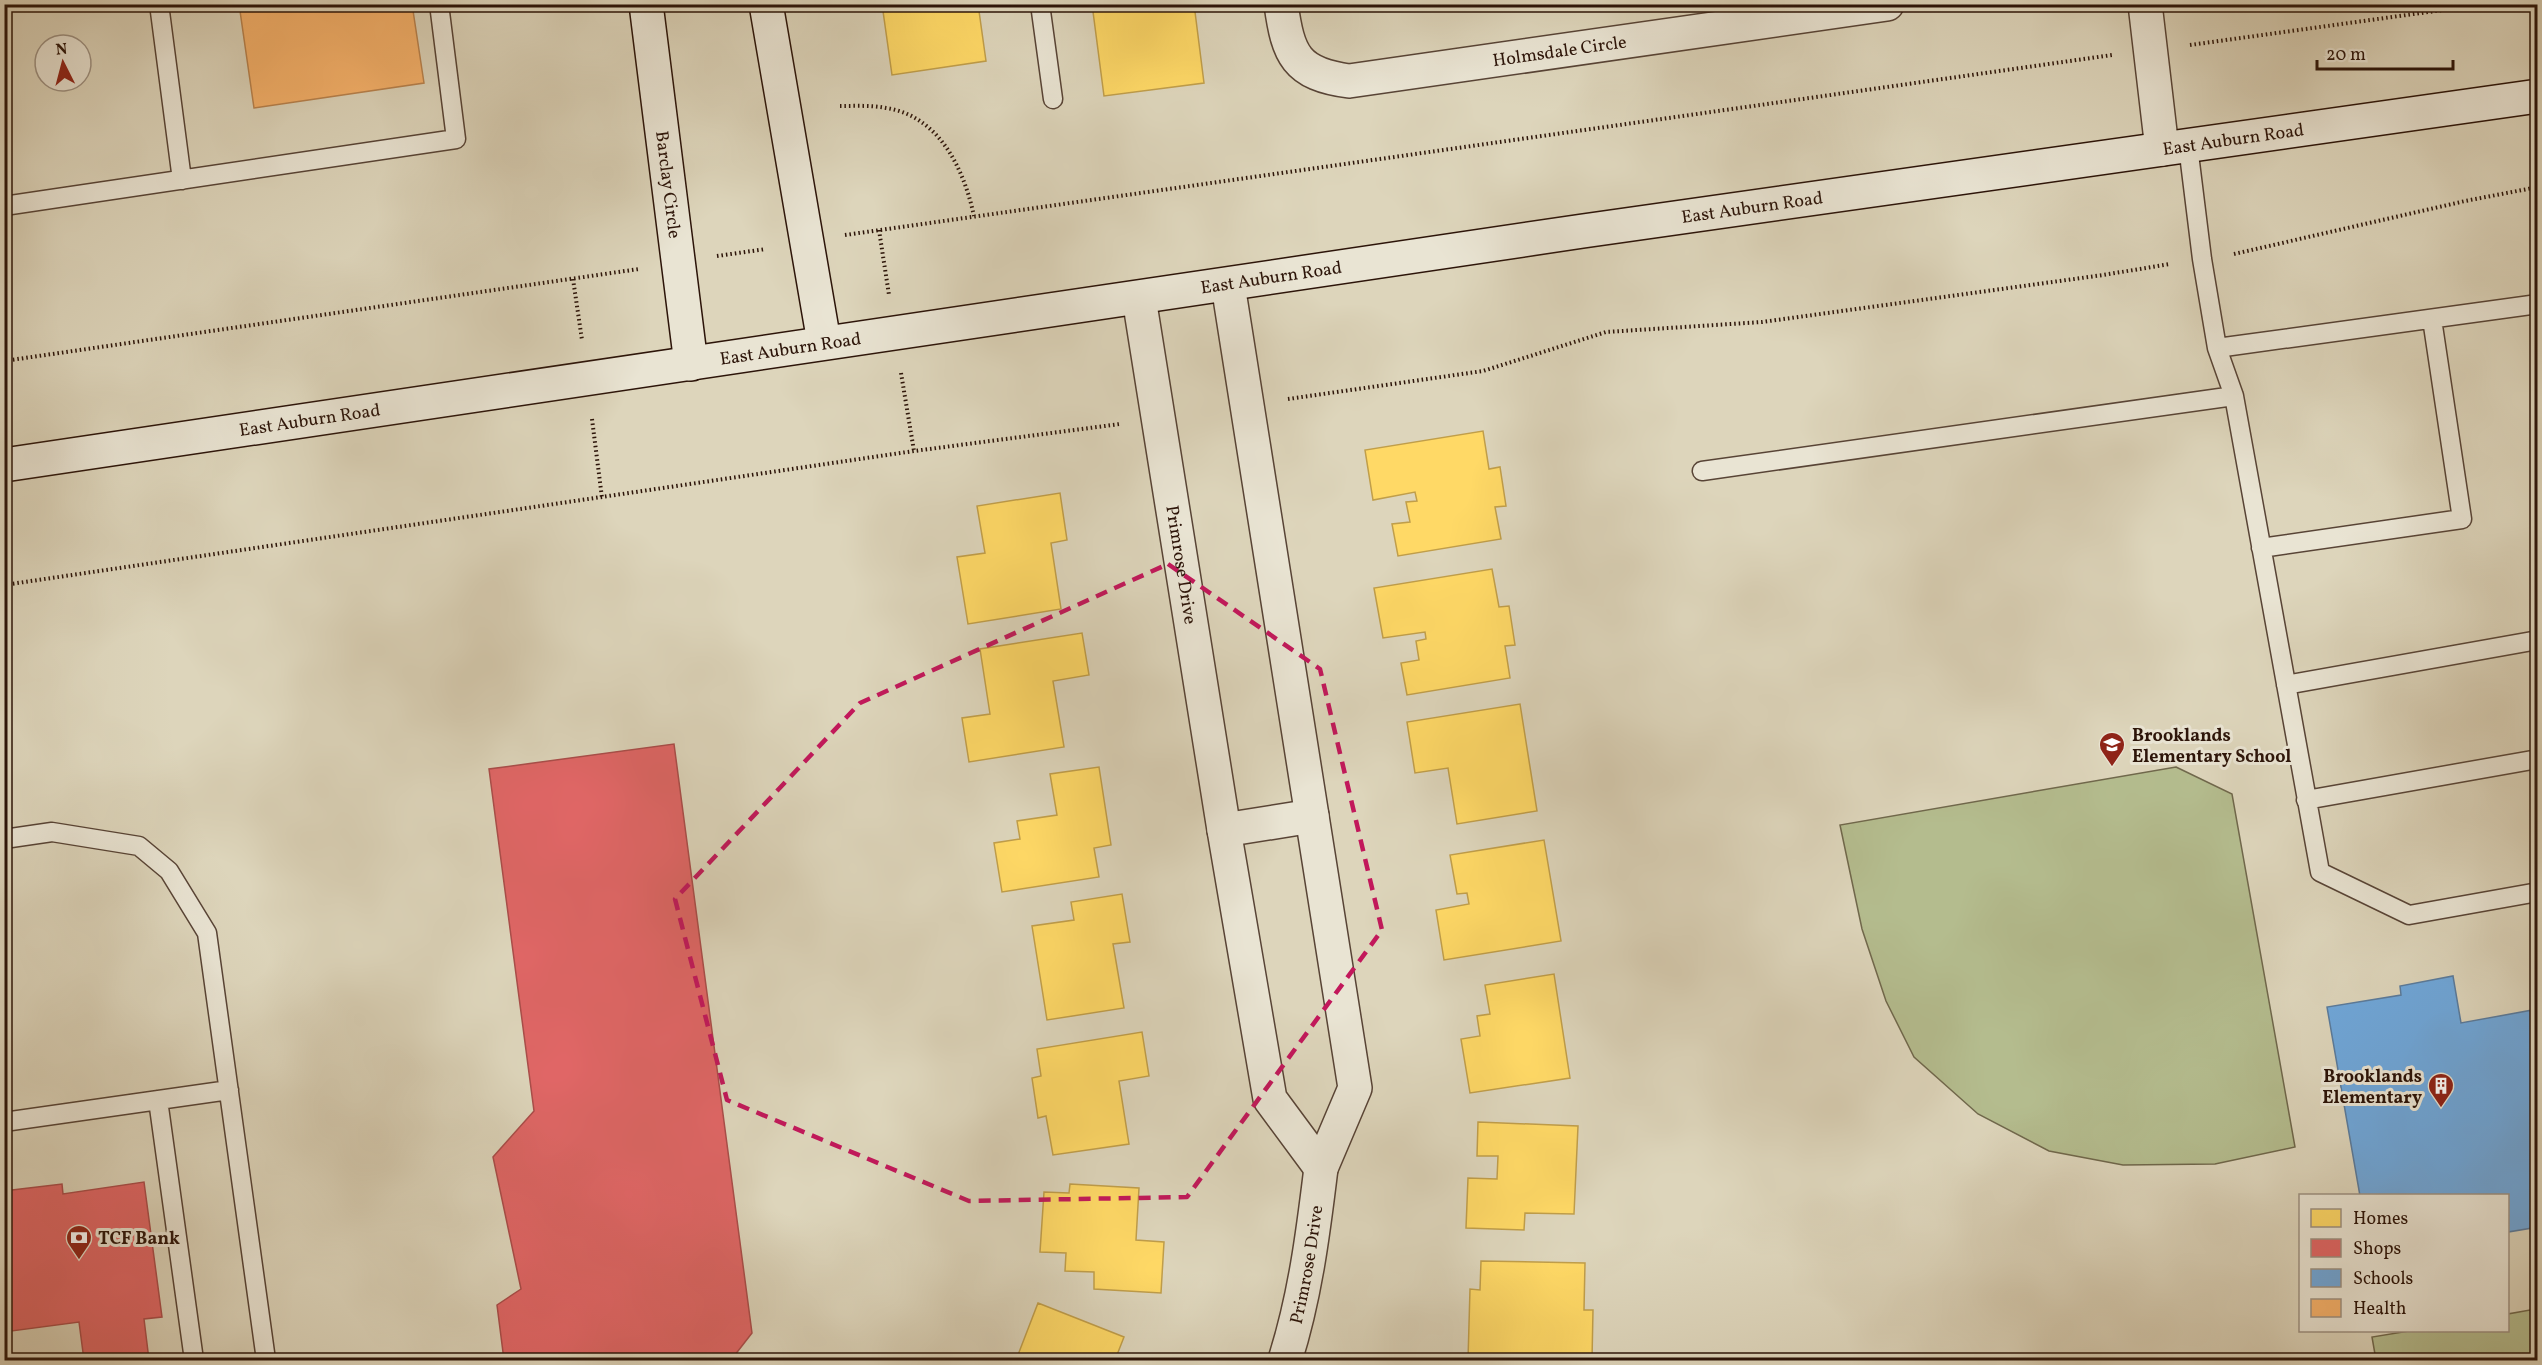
<svg xmlns="http://www.w3.org/2000/svg" width="2542" height="1365" font-family="Vollkorn,serif">
	<rect width="100%" height="100%" fill="#ddd5bb"/>
	<filter id="stains"><feTurbulence type="fractalNoise" baseFrequency=".00333" numOctaves="4"/><feColorMatrix values="0 0 0 0 .2 0 0 0 0 .09 0 0 0 0 .02 0 0 0 .5 -.17"/></filter>
	<radialGradient id="worn" r=".72"><stop offset=".6" stop-color="#630" stop-opacity="0"/><stop offset="1" stop-color="#630" stop-opacity=".3"/></radialGradient>
	<path fill="#b4bc8e" stroke="#70684c" stroke-width="1.5" d="M2176,767L2232,794L2295,1147L2215,1164L2123,1165L2049,1151L1978,1114L1914,1057L1886,1001L1862,929L1840,825Z
		M2530,1310L2537,1315V1360H2376L2372,1337L2409,1331L2508,1330V1314Z"/>
	<path fill="#ffd966" stroke="#c09e4a" stroke-width="1.5" d="M882,4H978L986,61L892,75Z
		M1092,4H1194L1204,83L1104,96Z
		M1483,431L1489,469L1500,467L1506,506L1495,507L1501,539L1398,556L1392,524L1410,522L1406,502L1417,501L1415,492L1373,500L1365,450Z
		M1060,493L1067,540L1051,543L1061,609L968,624L957,557L985,553L977,506Z
		M1492,569L1499,607L1509,606L1515,645L1505,646L1510,678L1407,695L1401,663L1419,660L1416,641L1426,639L1425,632L1383,638L1374,588Z
		M1082,633L1089,675L1053,681L1064,747L969,762L962,718L990,714L980,649Z
		M1520,704L1537,811L1457,824L1448,768L1415,773L1407,722Z
		M1099,767L1111,845L1094,848L1099,877L1002,892L994,843L1020,839L1017,821L1057,815L1050,774Z
		M1544,840L1561,941L1444,960L1436,910L1469,904L1467,893L1457,894L1450,855Z
		M1122,894L1130,942L1113,944L1124,1008L1047,1020L1032,926L1074,920L1071,902Z
		M1554,974L1570,1078L1470,1093L1461,1039L1480,1036L1477,1016L1490,1014L1485,985Z
		M1142,1032L1149,1076L1119,1081L1129,1144L1053,1155L1046,1116L1038,1118L1032,1078L1041,1076L1037,1049Z
		M1478,1122L1578,1126L1574,1214L1525,1213L1524,1230L1466,1228L1468,1178L1497,1179L1498,1156H1477Z
		M1070,1184L1139,1188L1136,1240L1164,1242L1161,1293L1094,1289V1272L1065,1271L1066,1253L1040,1252L1044,1192L1069,1193Z
		M1481,1261L1585,1263L1584,1310H1593L1592,1360H1468L1470,1289L1480,1290Z
		M1038,1303L1124,1337L1115,1360H1016Z"/>
	<path fill="#e06666" stroke="#aa4d4a" stroke-width="1.5" d="M674,744L752,1333L731,1360H504L497,1305L521,1289L493,1157L534,1111L489,769Z
		M144,1182L162,1317L144,1319L149,1360H84L79,1322L4,1332V1191L62,1184L63,1194Z"/>
	<path fill="#6fa8dc" stroke="#5b7c9d" stroke-width="1.5" d="M2453,976L2461,1023L2538,1009V1227L2508,1232V1196H2360L2327,1007L2401,995L2400,986Z"/>
	<path fill="#f6b26b" stroke="#b9834e" stroke-width="1.5" d="M239,4H412L424,83L254,108Z"/>
	<g fill="none" stroke-linecap="round" stroke-linejoin="round">
		<defs>
			<path id="lane" d="M159,4L182,180
				M1040,4L1053,99
				M2188,146L2202,259L2217,348L2538,304
				M4,206L456,139L439,4
				M2217,348L2234,396L2320,872L2409,915L2538,892
				M1702,471L2234,396
				M2261,548L2462,519L2432,319
				M2286,685L2538,640
				M2306,800L2538,759
				M4,839L52,832L139,846L169,871L207,933L266,1360
				M158,1100L194,1360
				M4,1122L229,1090"/>
			<g id="street">
				<path id="s1" d="M1281,4C1288,55 1296,74 1349,81L1887,4"/>
				<path d="M2145,4L2162,149"/>
				<path id="s2" d="M1139,298L1224,830L1270,1099L1321,1168L1355,1088L1228,285"/>
				<path d="M1224,830L1312,816"/>
				<path id="s3" d="M1285,1360C1305,1297 1313,1234 1321,1168"/>
			</g>
			<g id="secondary">
				<path id="s4" d="M646,4L691,364"/>
				<path d="M766,4L824,342"/>
				<path id="s5" d="M4,465L1583,231L2538,96"/>
			</g>
		</defs>
		<use href="#lane" stroke="#584436" stroke-width="21"/>
		<use href="#street" stroke="#584436" stroke-width="36"/>
		<use href="#secondary" stroke="#2c1409" stroke-width="36"/>
		<path stroke="#2c1409" stroke-width="4" stroke-dasharray="1.5 3" stroke-linecap="butt" d="M2190,45L2486,4
			M840,106C855,106 871,105 886,108C940,116 964,170 974,216
			M879,230L889,295
			M845,235L2112,55
			M2234,254L2465,201L2538,187
			M717,256L766,249
			M573,279L582,340
			M4,361L639,269
			M901,373L914,451
			M1288,399L1483,371L1606,332L1762,322L2103,275L2170,264
			M592,419L602,498
			M4,585L914,451L1120,424"/>
		<use href="#lane" stroke="#e9e4d3" stroke-width="18"/>
		<use href="#street" stroke="#e9e4d3" stroke-width="33"/>
		<use href="#secondary" stroke="#e9e4d3" stroke-width="33"/>
	</g>
	<path fill="none" stroke="#c2185b" stroke-width="4.5" stroke-dasharray="12 8" stroke-linejoin="round" d="M1168,564L1320,669L1382,930L1187,1197L969,1201L727,1100L675,899L860,703Z"/>
	<defs>
		<symbol id="school-pin" viewBox="-11 -11 22 30"><path d="M0 17L-7.5 6A9.5 9.5 0 1 1 7.5 6Z" fill="#8f2418" stroke="#e9e4d3"/><path d="M0-5L7-2L0 1L-7-2ZM-4 1L0 2.5L4 1V4Q0 6-4 4Z" fill="#fff"/></symbol>
		<symbol id="building-pin" viewBox="-11 -11 22 30"><path d="M0 17L-7.5 6A9.5 9.5 0 1 1 7.5 6Z" fill="#8f2418" stroke="#e9e4d3"/><path d="M-4-6H4V6H1V3H-1V6H-4ZM-2.5-4.3h1.7v1.8h-1.7ZM.8-4.3h1.7v1.8H.8ZM-2.5-1h1.7V.8h-1.7ZM.8-1h1.7V.8H.8Z" fill="#fff"/></symbol>
		<symbol id="bank-pin" viewBox="-11 -11 22 30"><path d="M0 17L-7.5 6A9.5 9.5 0 1 1 7.5 6Z" fill="#8f2418" stroke="#e9e4d3"/><path d="M-6-4H6V4H-6ZM0-2.3a2.3 2.3 0 1 0 0 4.6a2.3 2.3 0 1 0 0-4.6Z" fill="#fff"/></symbol>
	</defs>
	<g fill-rule="evenodd">
		<use href="#school-pin" x="2097" y="730" width="30" height="40"/>
		<use href="#building-pin" x="2426" y="1071" width="30" height="40"/>
		<use href="#bank-pin" x="64" y="1223" width="30" height="40"/>
	</g>
	<g text-anchor="middle" stroke-width="6" stroke-linejoin="round" paint-order="stroke">
		<g font-size="18" fill="#2c1409" stroke="#e9e4d3">
			<text dy="6" stroke="none"><textPath href="#s1" startOffset="328">Holmsdale Circle</textPath></text>
			<text dy="6" stroke="none"><textPath href="#s5" startOffset="2253">East Auburn Road</textPath></text>
			<text dy="6" stroke="none"><textPath href="#s4" startOffset="182">Barclay Circle</textPath></text>
			<text dy="6" stroke="none"><textPath href="#s5" startOffset="1767">East Auburn Road</textPath></text>
			<text dy="6" stroke="none"><textPath href="#s5" startOffset="1281">East Auburn Road</textPath></text>
			<text dy="6" stroke="none"><textPath href="#s5" startOffset="795">East Auburn Road</textPath></text>
			<text dy="6" stroke="none"><textPath href="#s5" startOffset="309">East Auburn Road</textPath></text>
			<text dy="6" stroke="none"><textPath href="#s2" startOffset="270">Primrose Drive</textPath></text>
			<text dy="6" stroke="none"><textPath href="#s3" startOffset="98">Primrose Drive</textPath></text>
		</g>
		<g font-size="18" font-weight="bold" fill="#2c1409" stroke="#e9e4d3" text-anchor="start">
			<text x="2132" y="741">Brooklands<tspan x="2132" dy="21">Elementary School</tspan></text>
			<text x="2422" y="1082" text-anchor="end">Brooklands<tspan x="2422" dy="21">Elementary</tspan></text>
			<text x="98" y="1244">TCF Bank</text>
		</g>
	</g>
	<rect width="2542" height="1365" fill="none" stroke="#ddd5bb" stroke-width="24"/>
	<rect x="6" y="6" width="2530" height="1353" fill="none" stroke="#2c1409" stroke-width="3"/>
	<rect x="12" y="12" width="2518" height="1341" fill="none" stroke="#2c1409" stroke-width="1.5"/>
	<rect x="2299" y="1194" width="210" height="138" fill="#e9e4d3" stroke="#9d9182" stroke-width="1.5"/>
	<rect x="2311" y="1209" width="30" height="18" fill="#ffd966" stroke="#9d9182" stroke-width="1.5"/>
	<text x="2353" y="1224" font-size="18" fill="#2c1409">Homes</text>
	<rect x="2311" y="1239" width="30" height="18" fill="#e06666" stroke="#9d9182" stroke-width="1.5"/>
	<text x="2353" y="1254" font-size="18" fill="#2c1409">Shops</text>
	<rect x="2311" y="1269" width="30" height="18" fill="#6fa8dc" stroke="#9d9182" stroke-width="1.5"/>
	<text x="2353" y="1284" font-size="18" fill="#2c1409">Schools</text>
	<rect x="2311" y="1299" width="30" height="18" fill="#f6b26b" stroke="#9d9182" stroke-width="1.5"/>
	<text x="2353" y="1314" font-size="18" fill="#2c1409">Health</text>
	<g transform="translate(63 63) rotate(354)"><circle r="28" fill="#e9e4d3" stroke="#9d9182" stroke-width="1.5"/>
	<path d="M0-4.5L10 22L0 15L-10 22Z" fill="#8f2418"/>
	<text y="-9" font-size="16" font-weight="bold" text-anchor="middle" fill="#2c1409">N</text>
	</g>
	<path d="M2317 60v9h136v-9" fill="none" stroke="#2c1409" stroke-width="3"/>
	<text x="2326" y="60" font-size="18" fill="#2c1409" stroke="#e9e4d3" stroke-width="4.5" paint-order="stroke">20 m</text>
	<rect width="100%" height="100%" filter="url(#stains)"/>
	<rect width="100%" height="100%" fill="url(#worn)"/>
</svg>
